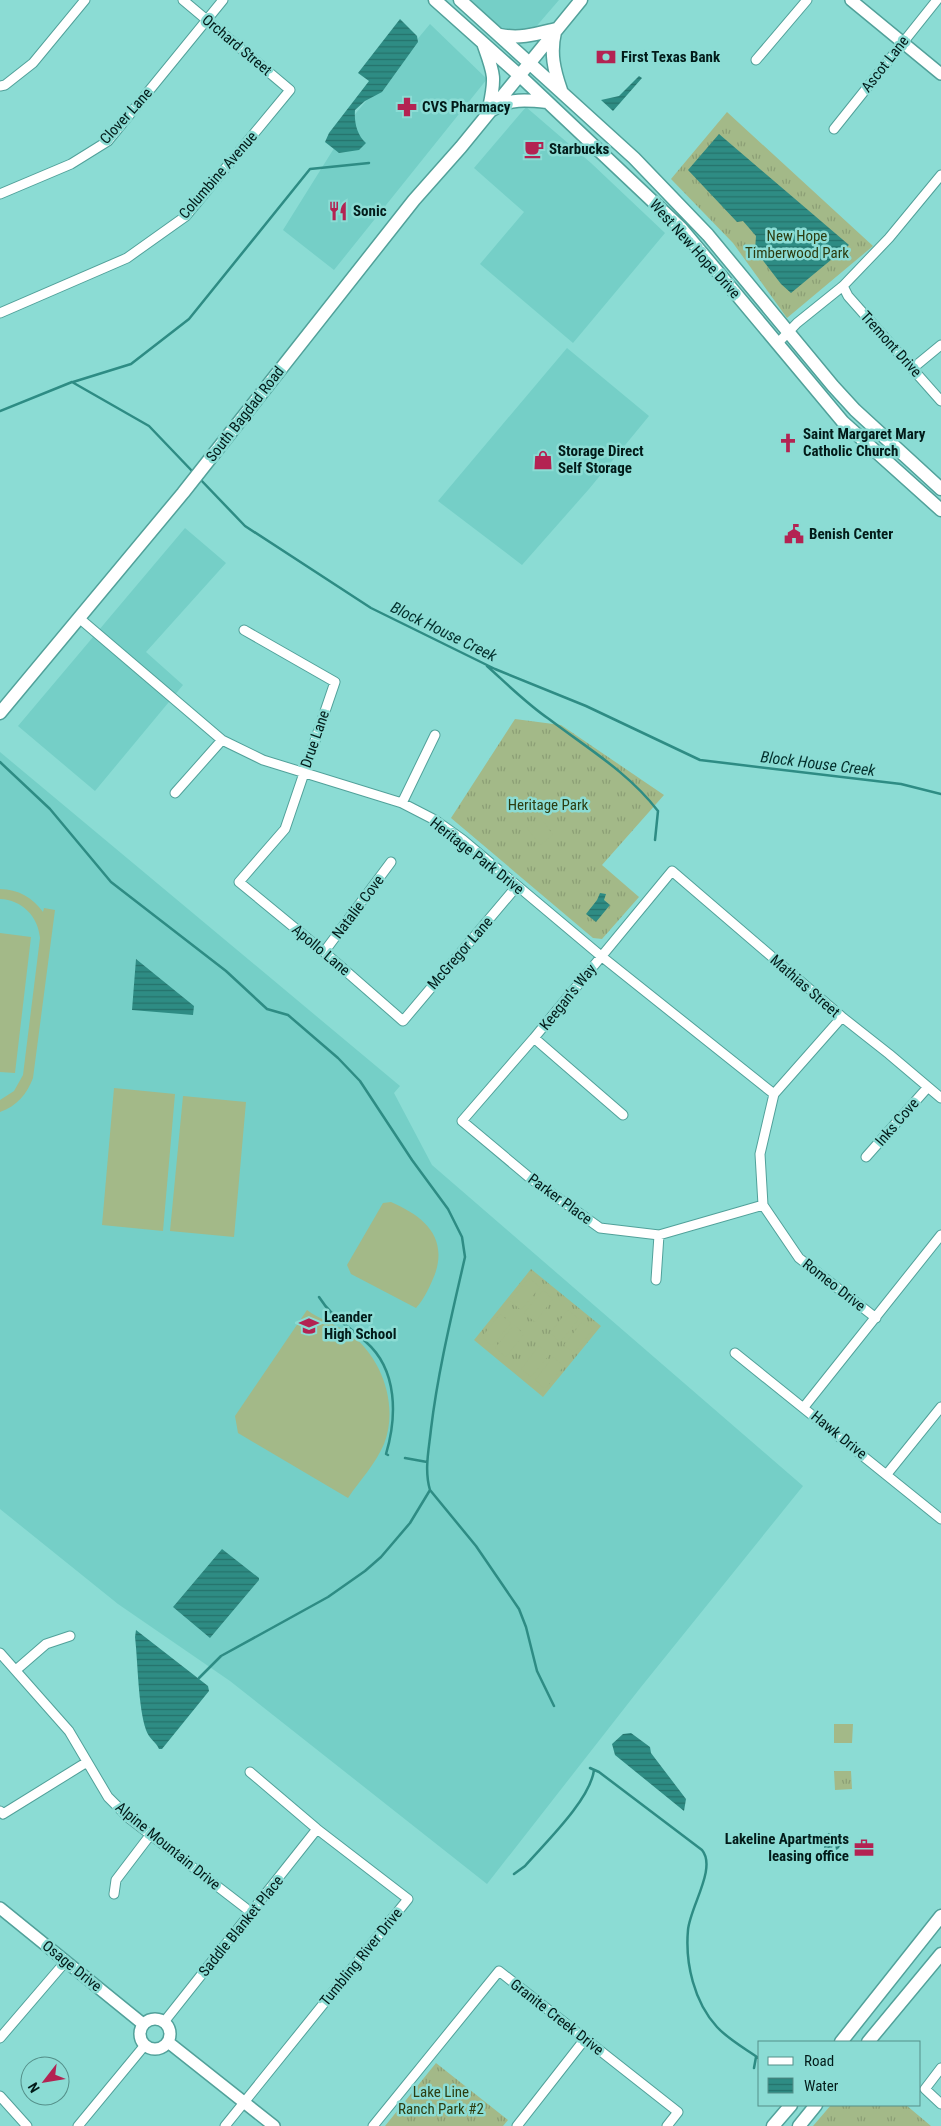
<svg xmlns="http://www.w3.org/2000/svg" width="941" height="2126" font-family="'Roboto Condensed',sans-serif">
	<defs>
		<pattern id="grass-tufts" width="24" height="20" patternUnits="userSpaceOnUse" patternTransform="scale(1.25)"><rect width="24" height="20" fill="#a3b988"/><path d="M3 7l-1-3M5 7V3M7 7l1-3M15 17l-1-3M17 17v-4M19 17l1-3" fill="none" stroke="#8b9e75"/></pattern>
		<pattern id="water-rules" width="6" height="5" patternUnits="userSpaceOnUse" patternTransform="scale(1.25)"><rect width="6" height="5" fill="#2e8c84"/><path d="M0 2.5h6" fill="none" stroke="#25726b"/></pattern>
	</defs>
	<rect width="100%" height="100%" fill="#8bdcd4"/>
	<path fill="#75cfc7" d="M471,0H559L534,29L521,33L502,29Z
		M430,24L487,79L334,270L283,230L356,113Z
		M526,107L591,163L665,233L573,343L480,264L524,212L474,168Z
		M567,348L649,416L589,489L522,565L438,501Z
		M185,528L226,563L146,652L183,685L95,791L18,726Z
		M0,752L400,1086L394,1093L432,1165L803,1486L641,1687L487,1884L230,1681L118,1604L0,1509Z"/>
	<path fill="url(#grass-tufts)" d="M727,112L873,246L787,318L733,243L671,179Z
		M515,719L561,725L664,795L602,865L639,897L602,939L593,938L451,818Z
		M531,1269L601,1326L543,1397L474,1340Z
		M834,1771H851L852,1789L835,1790Z
		M436,2063L508,2120L503,2126H385Z
		M831,2105H906L931,2126H813Z"/>
	<path fill="#a3b988" d="M541,818L553,835L540,845L527,828Z
		M0,889C18,889 33,898 43,912L44,908L55,910L33,1078C27,1094 17,1106 0,1112V1100L14,1091L23,1075L40,938C38,916 22,900 0,899Z
		M0,933L31,937L15,1073L0,1072Z
		M114,1088L175,1094L163,1231L102,1225Z
		M183,1096L246,1102L234,1237L170,1231Z
		M391,1202C423,1216 448,1236 435,1274C430,1286 425,1298 416,1308L351,1274L347,1265L383,1203Z
		M529,1278L540,1287L521,1310L510,1301Z
		M543,1290L553,1299L535,1322L524,1313Z
		M307,1310C320,1320 336,1324 350,1334C382,1357 399,1406 384,1444C375,1465 360,1480 348,1498L238,1433L235,1416Z
		M568,1310L579,1319L560,1342L550,1333Z
		M500,1314L511,1323L492,1346L482,1337Z
		M582,1322L593,1330L574,1353L564,1345Z
		M514,1325L524,1334L506,1357L495,1348Z
		M539,1346L550,1354L531,1377L521,1369Z
		M553,1357L564,1366L545,1389L535,1380Z
		M834,1724H853L852,1743H834Z"/>
	<path fill="url(#water-rules)" d="M400,19L417,36L418,42L382,92L365,101L355,110C354,122 357,135 366,143L359,150L339,153L325,142L329,133L369,81L358,73Z
		M639,76L642,78L613,111L601,100L619,96Z
		M719,134L849,245L791,293L781,284L755,250L756,236L743,221L737,222L688,170Z
		M600,893L606,894L604,900L610,905L596,922L586,914L597,900Z
		M136,959L194,1006L193,1015L132,1010Z
		M222,1549L259,1578V1580L210,1638L173,1607Z
		M136,1630L208,1686L209,1691L162,1749H159C156,1742 149,1739 146,1730C138,1706 138,1663 135,1637Z
		M631,1733L650,1747L651,1753L686,1799L684,1811L615,1755L612,1744L623,1734Z
		M828,1833L836,1835L835,1840L840,1837L843,1843L838,1849L836,1850L835,1845H833L829,1857L822,1855Z"/>
	<g fill="none" stroke-linecap="round" stroke-linejoin="round">
		<path stroke="#2e8c84" stroke-width="2.5" d="M73,382L131,364L189,319L310,169L369,163
			M0,411L72,382L149,426L193,472
			M199,478L245,526L371,608L495,669L586,706L700,760L901,784L941,794
			M487,666C507,684 527,704 549,719C587,748 628,772 658,811L655,840
			M0,762L50,809L111,882L226,971L267,1009L288,1015L338,1058L360,1081L412,1160L448,1209L462,1237L465,1257C452,1314 438,1371 431,1429C429,1449 424,1470 430,1490L476,1546L519,1609L526,1627L537,1671L554,1706
			M319,1297C332,1318 349,1326 366,1342C398,1370 397,1417 386,1454L388,1455
			M405,1458L427,1462
			M199,1678L221,1656L328,1597L365,1571L381,1557L410,1523L430,1490
			M590,1768L599,1772L702,1850C717,1868 690,1907 688,1930C685,1963 694,2002 717,2027C729,2040 746,2049 760,2059
			M514,1874L525,1866C546,1842 590,1800 594,1770
			M754,2068L756,2057"/>
		<defs>
			<path id="minor" d="M756,60L807,0
				M0,86L5,85L33,63L85,0
				M834,129L937,0
				M0,194L71,164L108,141L223,0
				M843,286L848,296L941,401
				M0,313L127,258L186,216L290,90L183,0
				M777,344L797,323L843,286L889,238L941,175
				M913,368L941,345
				M79,618L222,740L263,760L402,803L435,820L463,840L601,956L774,1094
				M244,630L335,682L285,829L239,882L324,952L403,1021L517,886
				M175,793L222,740
				M402,803L435,735
				M324,952L391,862
				M842,1017L774,1094L760,1154L763,1205L799,1258L876,1318
				M534,1038L623,1115
				M866,1157L928,1087
				M763,1205L659,1235L600,1228L530,1178L462,1121L534,1038L672,871L842,1017L889,1054L941,1098
				M656,1280L659,1235
				M735,1353L941,1519
				M804,1407L941,1235
				M887,1474L941,1407
				M0,1653L69,1731L108,1797L130,1819L252,1913
				M16,1670L46,1644L70,1636
				M0,1811L3,1814L87,1762
				M114,1894L116,1880L151,1834
				M164,2022L317,1829
				M0,2038L66,1961
				M941,2068L925,2089L941,2104
				M0,2096L27,2126
				M78,2126L145,2045
				M225,2126L408,1899L317,1829L250,1772
				M373,2126L499,1971L678,2112L667,2126
				M517,2126L585,2039"/>
			<path id="tertiary" d="M851,0L941,74
				M0,1908L143,2024
				M140 2034a15 15 0 1 1 30 0a15 15 0 1 1-30 0Z
				M168,2042L274,2126"/>
			<path id="secondary" d="M435,0L519,75L681,228L843,422L941,510
				M460,0L634,158L708,235L833,386L855,410L941,489
				M555,32C550,53 554,70 561,90
				M500,35C521,39 536,34 556,29
				M483,43C494,74 496,76 489,108
				M492,110C508,98 528,100 547,102
				M0,713L183,493L414,200L461,147L581,0
				M841,2042L941,1916
				M868,2042L941,1954
				M773,2126L791,2105
				M799,2126L816,2105"/>
		</defs>
		<use href="#minor" stroke="#51a19a" stroke-width="11"/>
		<use href="#tertiary" stroke="#51a19a" stroke-width="14"/>
		<use href="#secondary" stroke="#51a19a" stroke-width="15"/>
		<use href="#minor" stroke="#fff" stroke-width="9"/>
		<use href="#tertiary" stroke="#fff" stroke-width="11"/>
		<use href="#secondary" stroke="#fff" stroke-width="12"/>
	</g>
	<defs>
		<symbol id="bank-bare" viewBox="-9 -9 18 18"><path d="M-6-4H6V4H-6ZM0-2.3a2.3 2.3 0 1 0 0 4.6a2.3 2.3 0 1 0 0-4.6Z" fill="#b32352" stroke="#8bdcd4" stroke-width="2.5" paint-order="stroke"/></symbol>
		<symbol id="pharmacy-bare" viewBox="-9 -9 18 18"><path d="M-2-6h4v4h4v4h-4v4h-4v-4h-4v-4h4Z" fill="#b32352" stroke="#8bdcd4" stroke-width="2.5" paint-order="stroke"/></symbol>
		<symbol id="cafe-bare" viewBox="-9 -9 18 18"><path d="M-5.5-4.5H6V0H3Q3 3.5 0 3.5H-2.5Q-5.5 3.5-5.5 0ZM3-3.2v2h1.7v-2ZM-6 4.5H4V6H-6Z" fill="#b32352" stroke="#8bdcd4" stroke-width="2.5" paint-order="stroke"/></symbol>
		<symbol id="restaurant-bare" viewBox="-9 -9 18 18"><path d="M-5-6h1v4h1v-4h1v4h1v-4h1v5L-1.5 .5V6h-2V.5L-5-1ZM5-6V6H3V1.5H1.5Q1.5-4 5-6Z" fill="#b32352" stroke="#8bdcd4" stroke-width="2.5" paint-order="stroke"/></symbol>
		<symbol id="church-bare" viewBox="-9 -9 18 18"><path d="M-1.2-6h2.4v3.5h3.3v2.4h-3.3V6h-2.4V-.1h-3.3v-2.4h3.3Z" fill="#b32352" stroke="#8bdcd4" stroke-width="2.5" paint-order="stroke"/></symbol>
		<symbol id="shop-bare" viewBox="-9 -9 18 18"><path d="M-5-2.5h2.3a2.7 3.5 0 0 1 5.4 0H5L5.5 6h-11ZM-1.5-2.5h3a1.5 2.3 0 0 0-3 0Z" fill="#b32352" stroke="#8bdcd4" stroke-width="2.5" paint-order="stroke"/></symbol>
		<symbol id="civic-bare" viewBox="-9 -9 18 18"><path d="M-.6-6.5H3V-4.5H.6V-3L4-1V1h2V6H-6V1h2V-1L-.6-3ZM-1.2 2.5V6h2.4V2.5Z" fill="#b32352" stroke="#8bdcd4" stroke-width="2.5" paint-order="stroke"/></symbol>
		<symbol id="school-bare" viewBox="-9 -9 18 18"><path d="M0-5L7-2L0 1L-7-2ZM-4 1L0 2.5L4 1V4Q0 6-4 4Z" fill="#b32352" stroke="#8bdcd4" stroke-width="2.5" paint-order="stroke"/></symbol>
		<symbol id="office-bare" viewBox="-9 -9 18 18"><path d="M-6-3h4V-5.5h4V-3h4V5H-6ZM-1-4.5V-3h2v-1.5ZM-6 0V1H6V0Z" fill="#b32352" stroke="#8bdcd4" stroke-width="2.5" paint-order="stroke"/></symbol>
	</defs>
	<g fill-rule="evenodd">
		<use href="#bank-bare" x="592" y="43" width="28" height="28"/>
		<use href="#pharmacy-bare" x="393" y="93" width="28" height="28"/>
		<use href="#cafe-bare" x="520" y="135" width="28" height="28"/>
		<use href="#restaurant-bare" x="324" y="197" width="28" height="28"/>
		<use href="#church-bare" x="774" y="429" width="28" height="28"/>
		<use href="#shop-bare" x="529" y="446" width="28" height="28"/>
		<use href="#civic-bare" x="780" y="520" width="28" height="28"/>
		<use href="#school-bare" x="295" y="1312" width="28" height="28"/>
		<use href="#office-bare" x="850" y="1834" width="28" height="28"/>
	</g>
	<g text-anchor="middle" stroke-width="5" stroke-linejoin="round" paint-order="stroke">
		<g font-size="15" fill="#021b19" stroke="#8bdcd4">
			<text transform="translate(237 45) rotate(40)" y="5">Orchard Street</text>
			<text transform="translate(885 64) rotate(-52)" y="5">Ascot Lane</text>
			<text transform="translate(126 116) rotate(-48)" y="5">Clover Lane</text>
			<text transform="translate(218 175) rotate(-49)" y="5">Columbine Avenue</text>
			<text transform="translate(695 249) rotate(48)" y="5">West New Hope Drive</text>
			<text transform="translate(891 344) rotate(48)" y="5">Tremont Drive</text>
			<text transform="translate(245 414) rotate(-52)" y="5">South Bagdad Road</text>
			<text transform="translate(315 739) rotate(-71)" y="5">Drue Lane</text>
			<text transform="translate(477 856) rotate(38)" y="5">Heritage Park Drive</text>
			<text transform="translate(358 907) rotate(-53)" y="5">Natalie Cove</text>
			<text transform="translate(321 950) rotate(40)" y="5">Apollo Lane</text>
			<text transform="translate(460 953) rotate(-49)" y="5">McGregor Lane</text>
			<text transform="translate(805 986) rotate(41)" y="5">Mathias Street</text>
			<text transform="translate(568 997) rotate(-51)" y="5">Keegan's Way</text>
			<text transform="translate(897 1122) rotate(-49)" y="5">Inks Cove</text>
			<text transform="translate(560 1199) rotate(36)" y="5">Parker Place</text>
			<text transform="translate(834 1285) rotate(38)" y="5">Romeo Drive</text>
			<text transform="translate(839 1435) rotate(39)" y="5">Hawk Drive</text>
			<text transform="translate(168 1846) rotate(39)" y="5">Alpine Mountain Drive</text>
			<text transform="translate(241 1926) rotate(-51)" y="5">Saddle Blanket Place</text>
			<text transform="translate(361 1957) rotate(-51)" y="5">Tumbling River Drive</text>
			<text transform="translate(72 1966) rotate(39)" y="5">Osage Drive</text>
			<text transform="translate(557 2017) rotate(38)" y="5">Granite Creek Drive</text>
		</g>
		<g font-size="15" font-weight="bold" fill="#021b19" stroke="#8bdcd4" text-anchor="start">
			<text x="621" y="62">First Texas Bank</text>
			<text x="422" y="112">CVS Pharmacy</text>
			<text x="549" y="154">Starbucks</text>
			<text x="353" y="216">Sonic</text>
			<text x="803" y="439">Saint Margaret Mary<tspan x="803" dy="17">Catholic Church</tspan></text>
			<text x="558" y="456">Storage Direct<tspan x="558" dy="17">Self Storage</tspan></text>
			<text x="809" y="539">Benish Center</text>
			<text x="324" y="1322">Leander<tspan x="324" dy="17">High School</tspan></text>
			<text x="849" y="1844" text-anchor="end">Lakeline Apartments<tspan x="849" dy="17">leasing office</tspan></text>
		</g>
		<g font-size="15" fill="#2c3d11" stroke="#8bdcd4">
			<text x="797" y="241">New Hope<tspan x="797" dy="17">Timberwood Park</tspan></text>
			<text x="548" y="810">Heritage Park</text>
			<text x="441" y="2097">Lake Line<tspan x="441" dy="17">Ranch Park #2</tspan></text>
		</g>
		<g font-size="16" font-style="italic" fill="#03302d" stroke="#8bdcd4">
			<text transform="translate(444 631) rotate(26)" y="6">Block House Creek</text>
			<text transform="translate(818 763) rotate(7)" y="6">Block House Creek</text>
		</g>
	</g>
	<rect x="758" y="2041" width="162" height="65" fill="#8bdcd4" stroke="#548f89"/>
	<rect x="768" y="2057" width="25" height="8" fill="#ffffff" stroke="#548f89"/>
	<text x="804" y="2066" font-size="15" fill="#021b19">Road</text>
	<rect x="768" y="2078" width="25" height="15" fill="url(#water-rules)" stroke="#548f89"/>
	<text x="804" y="2091" font-size="15" fill="#021b19">Water</text>
	<g transform="translate(45 2081) rotate(239)"><circle r="24" fill="#8bdcd4" stroke="#548f89"/>
	<path d="M0-4L9 19L0 12L-9 19Z" fill="#b32352"/>
	<text y="-8" font-size="14" font-weight="bold" text-anchor="middle" fill="#021b19">N</text>
	</g>
</svg>
